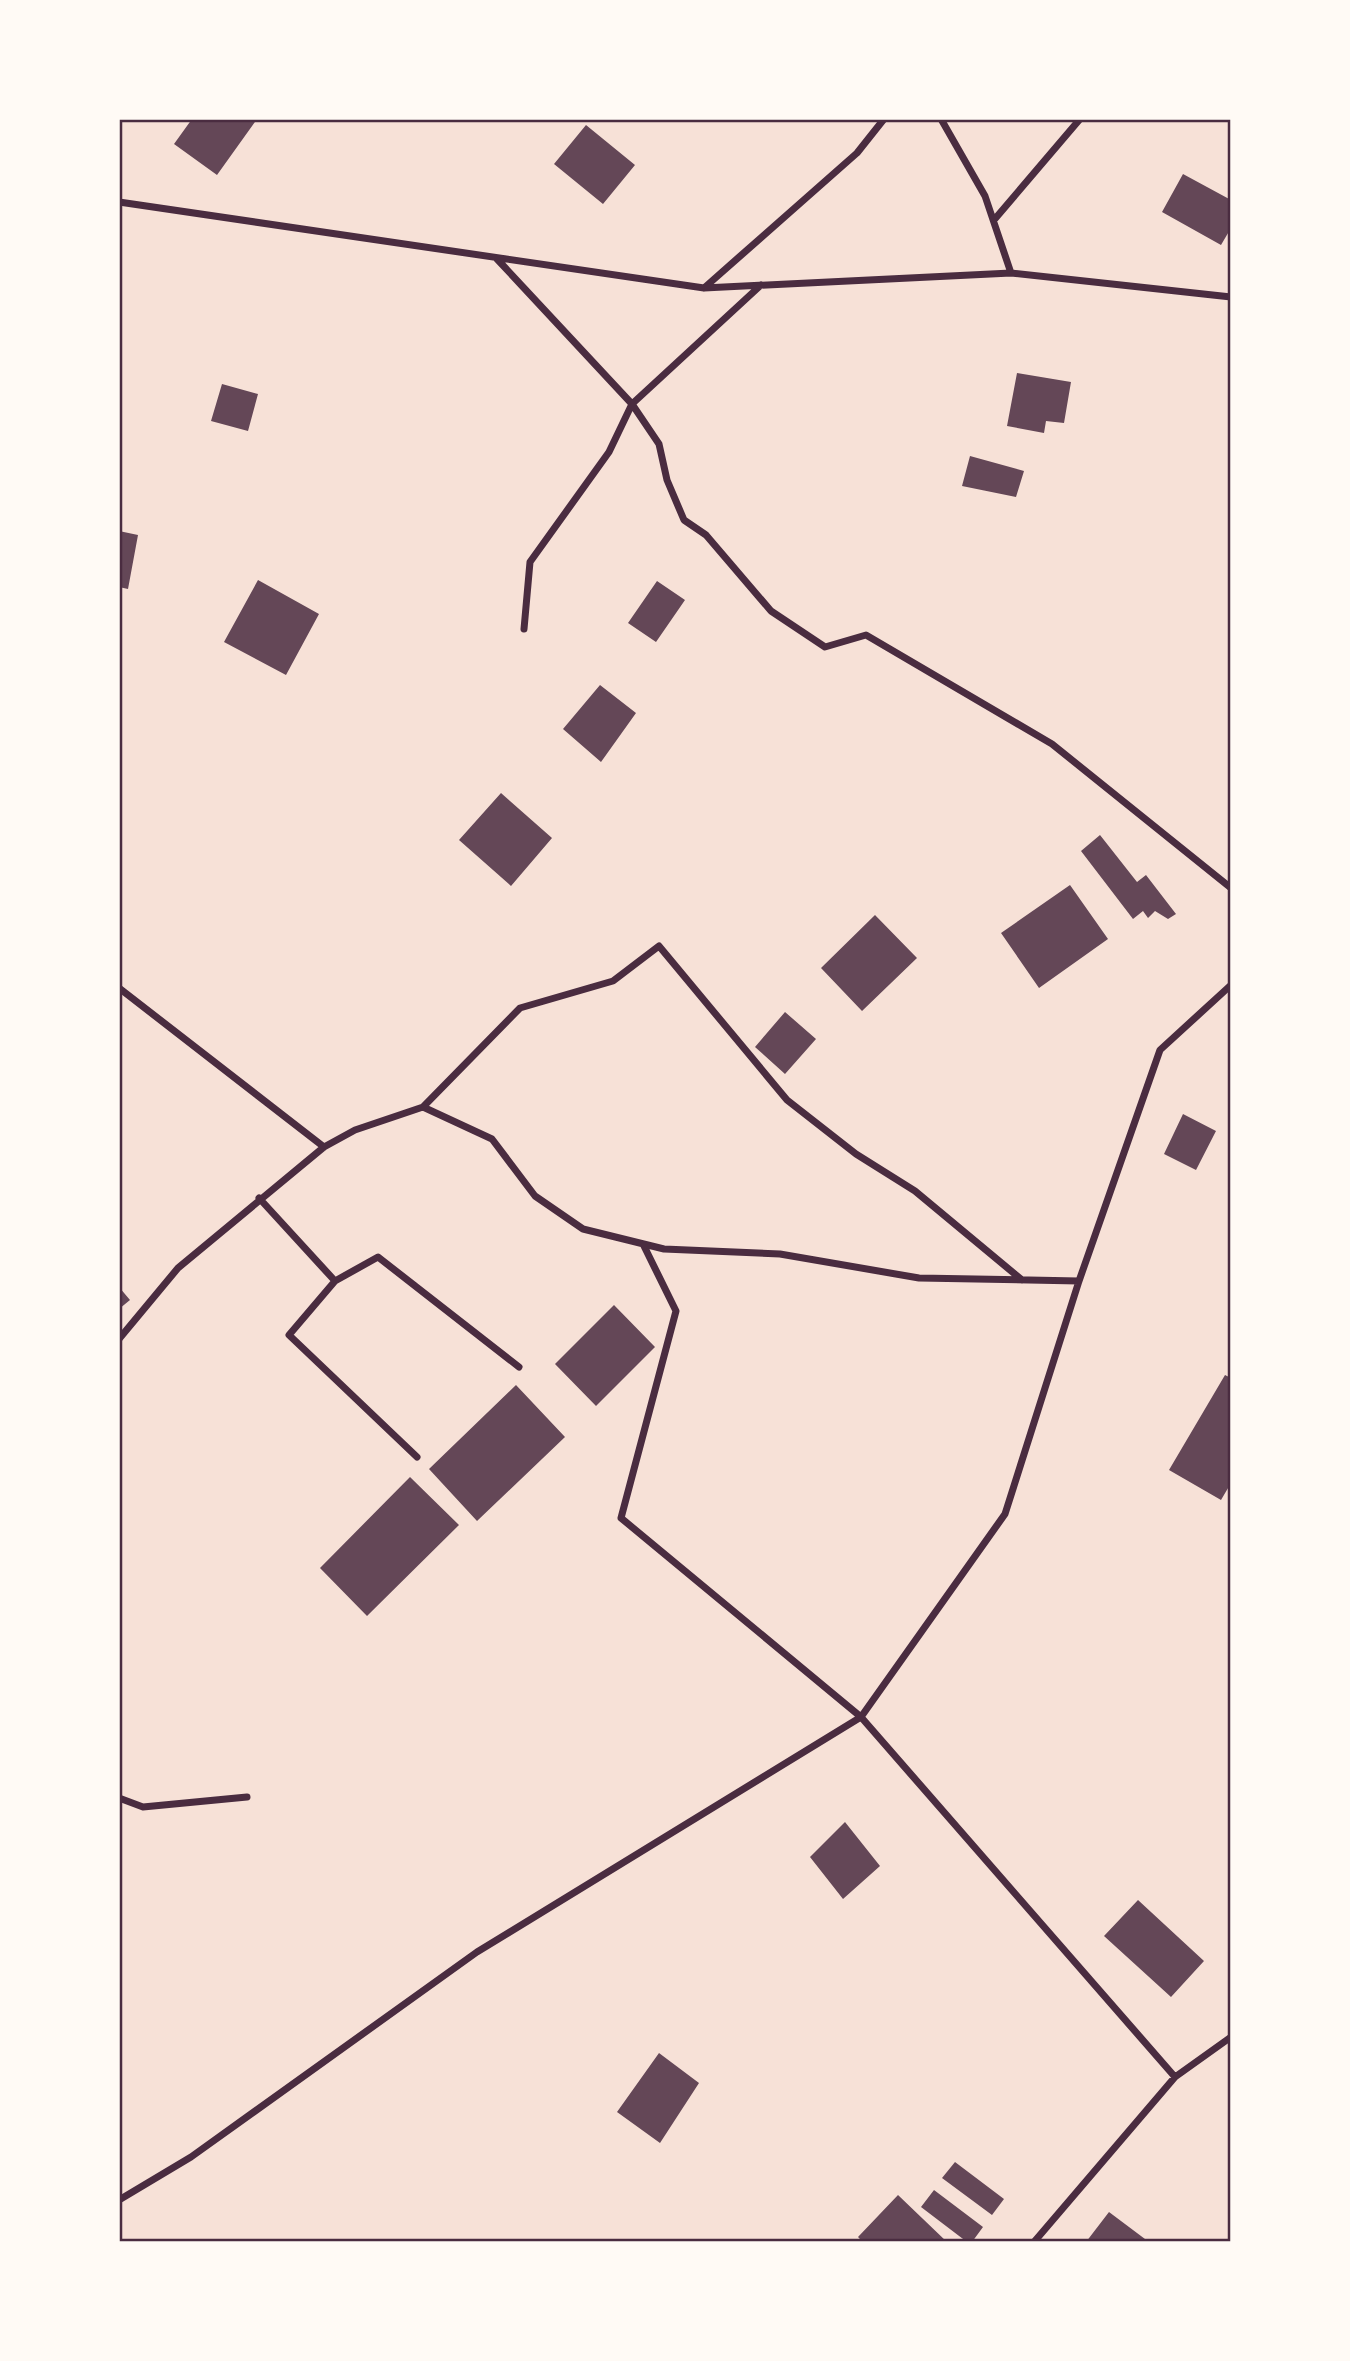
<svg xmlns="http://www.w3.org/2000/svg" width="1350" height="2361" font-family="'DejaVu Sans',sans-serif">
	<rect width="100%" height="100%" fill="#f7e1d7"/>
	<path fill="#644757" d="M192,119H257L217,175L174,144Z
		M586,125L635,165L603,204L554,164Z
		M1183,174L1231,200V228L1221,245L1162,212Z
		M1017,373L1071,382L1064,423L1046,421L1044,433L1007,426Z
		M222,384L258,394L248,431L211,421Z
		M970,456L1024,471L1016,497L962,486Z
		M119,531L138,535L128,589L119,587Z
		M258,580L319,614L286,675L224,642Z
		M657,581L685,600L656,642L628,623Z
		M600,685L636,713L601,762L563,729Z
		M501,793L552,838L511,886L459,840Z
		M1100,835L1137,882L1146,875L1176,914L1168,919L1155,911L1148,918L1143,911L1133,919L1081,851Z
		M1070,885L1108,939L1039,988L1001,933Z
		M875,915L917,958L862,1011L821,968Z
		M785,1012L816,1039L785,1074L755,1047Z
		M1183,1114L1216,1131L1196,1170L1164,1154Z
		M119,1287L130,1300L119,1309Z
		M614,1305L655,1347L596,1406L555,1364Z
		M1225,1375L1231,1378V1483L1221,1500L1169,1470Z
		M516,1385L565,1437L477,1521L429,1469Z
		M410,1477L459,1525L367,1616L320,1568Z
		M845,1822L880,1866L843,1899L810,1857Z
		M1138,1900L1204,1961L1171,1997L1104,1936Z
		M659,2053L699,2083L660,2143L617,2112Z
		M955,2162L1004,2199L992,2215L942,2178Z
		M934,2190L983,2227L972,2242H967L921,2207Z
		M898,2195L947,2242H863L858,2237Z
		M1109,2212L1149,2242H1086Z"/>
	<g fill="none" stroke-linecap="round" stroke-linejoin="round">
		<path stroke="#4a2c40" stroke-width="7" d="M941,119L985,196L1011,273
			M119,202L704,288L1011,273L1231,297
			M994,220L1080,119
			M497,259L632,404L761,285
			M704,288L857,153L884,119
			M524,629L530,562L609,452L632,404L659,444L667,480L684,520L706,535L771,611L825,647L866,635L1052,744L1231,888
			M119,988L324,1147
			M423,1107L520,1008L613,981L659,946L787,1100L856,1154L915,1191L1022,1280
			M259,1198L335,1281L378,1257L519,1367
			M643,1244L676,1311L621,1518L861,1717L1175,2077
			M335,1281L289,1335L417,1457
			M119,1339L178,1268L324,1147L355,1130L423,1107L492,1139L535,1196L583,1229L664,1249L780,1254L919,1278L1079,1281
			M119,1798L143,1807L247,1797
			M119,2200L191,2157L477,1952L861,1717L1005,1514L1079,1281L1160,1050L1231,985
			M1034,2242L1175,2077L1231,2037"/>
	</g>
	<rect width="1350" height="2361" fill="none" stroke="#fffaf5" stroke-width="242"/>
	<rect x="121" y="121" width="1108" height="2119" fill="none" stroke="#4a2c40" stroke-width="2.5"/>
</svg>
